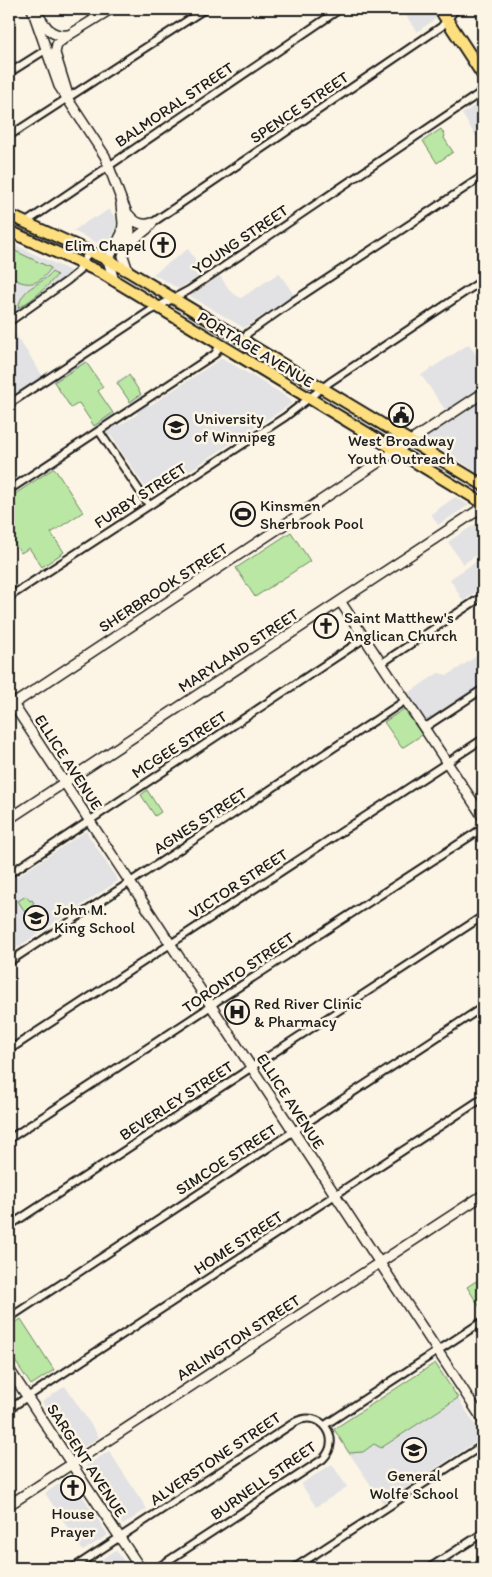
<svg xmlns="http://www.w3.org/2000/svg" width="492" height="1577" font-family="Itim,sans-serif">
	<rect width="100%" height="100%" fill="#fcf5e5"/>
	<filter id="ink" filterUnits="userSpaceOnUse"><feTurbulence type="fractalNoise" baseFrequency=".02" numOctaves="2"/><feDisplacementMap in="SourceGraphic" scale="10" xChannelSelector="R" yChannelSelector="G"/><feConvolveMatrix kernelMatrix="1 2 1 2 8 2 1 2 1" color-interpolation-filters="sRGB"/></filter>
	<g filter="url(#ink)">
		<path fill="#e2e2e4" d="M413,9H431L437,18L417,32L405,14Z
			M483,100V134L477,138L462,114Z
			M109,209L116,219L115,220L117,223L115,225L117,228L114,230L116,233L111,236L113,238L102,245L73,231L94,217L96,218Z
			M9,242L75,273L9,317Z
			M188,249L204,273L179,289L153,274Z
			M279,273L294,295L244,328L190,296L220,276L231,292L241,298Z
			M9,324L44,378L9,401Z
			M469,344L483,365V476L419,435L449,415L421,375Z
			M222,358L291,399V404L151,496L111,436L99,431L79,403L71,408L53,380L84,360L103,387L98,391L120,425L138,414L116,381L128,374L149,406Z
			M455,497L469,505L438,525L431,514Z
			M483,519V551L463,564L448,542Z
			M483,557V587L463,601L450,579Z
			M483,652V685L426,723L407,694L438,673L448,675Z
			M86,831L118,881L9,953V882Z
			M65,1386L99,1437L76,1452H74L42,1402Z
			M458,1398L483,1437L383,1503L349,1453L363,1452L374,1444L382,1448Z
			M109,1451L147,1509L123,1525L85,1468L87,1465Z
			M332,1464L347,1487L316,1507L301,1484Z
			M70,1477L108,1535L83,1551L45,1493Z
			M116,1550L129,1568H101L97,1562Z"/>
		<path fill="#bae7a4" stroke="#6b8260" d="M441,129L445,136L444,138L453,152L437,163L423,141Z
			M9,248L51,268C42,281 33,287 18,281V280L9,276Z
			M52,272L57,275C46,288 33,300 18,308C24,284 38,288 52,272Z
			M86,362L103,387L98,391L113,413L94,426L79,403L71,408L54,382Z
			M129,375L141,394L130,402L117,383Z
			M54,468L83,512L51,533L64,552L42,567L29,548L21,553L9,535V498Z
			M291,532L310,561L255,597L236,568Z
			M404,709L422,735L402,748L384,722Z
			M147,790L161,812L155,816L141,795Z
			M26,896L30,901L32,900L34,903L30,906L32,910L30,912L32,916L29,918L18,901Z
			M476,1281L483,1293V1308L481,1309L467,1287Z
			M21,1319L54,1370L31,1385L9,1352V1327Z
			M435,1363L458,1398L381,1448L374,1444L363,1452L349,1453L334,1429Z"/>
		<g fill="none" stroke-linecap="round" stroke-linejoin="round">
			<defs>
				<path id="street" d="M88,9L96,18
					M9,73L47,49
					M9,136L205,9
					M25,223L340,9
					M152,223L441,27L456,9
					M9,322L67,281L78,272L89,251
					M243,341L248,333L292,302L483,176
					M9,404L150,311L189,290L483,91
					M99,431L149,505
					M9,490L215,354L220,345
					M9,597L285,417L330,382L483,280
					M382,663L483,596
					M424,728L483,689
					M9,874L365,638
					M9,962L406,700
					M9,1050L483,739
					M9,1139L205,1010L217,1001L483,828
					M9,1226L483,916
					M9,1318L483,1007
					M9,1409L483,1098
					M325,1425L483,1321
					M73,1568L295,1422C321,1408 343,1439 323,1459L157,1568
					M294,1568L483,1445
					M429,1568L483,1533"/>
				<path id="secondary" d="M32,9L59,86L105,156L121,199L128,215L130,231L123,256L128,271
					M38,15C47,27 50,37 67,35
					M68,95L55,53L57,44L69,35L111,9
					M129,215C135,223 143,226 152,223
					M126,246L147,229L152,223
					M114,281L108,260L122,233L123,223L121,204
					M340,601L483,817
					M9,698L483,1420
					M9,707L483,393
					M9,819L483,507
					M9,1369L140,1568
					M9,1505L483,1195"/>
				<path id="primary" d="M9,215L108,260L128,271L483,485
					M9,231L100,272L483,503"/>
				<path id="highway" d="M440,9L483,75"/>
			</defs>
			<use href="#street" stroke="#1c1c1c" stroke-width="10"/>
			<use href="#secondary" stroke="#1c1c1c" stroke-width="12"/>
			<use href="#primary" stroke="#1c1c1c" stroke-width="14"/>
			<use href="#highway" stroke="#1c1c1c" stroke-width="15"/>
			<use href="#street" stroke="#fcf5e5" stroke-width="6"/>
			<use href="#secondary" stroke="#fcf5e5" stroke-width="9"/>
			<use href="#primary" stroke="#fedf80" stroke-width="10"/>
			<use href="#highway" stroke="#fedf80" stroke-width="11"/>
		</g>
	</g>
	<defs>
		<symbol id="church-ring" viewBox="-11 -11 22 22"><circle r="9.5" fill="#fcf5e5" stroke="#1c1c1c" stroke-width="1.5"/><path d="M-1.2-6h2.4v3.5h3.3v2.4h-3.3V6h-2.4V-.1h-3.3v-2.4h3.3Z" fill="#1c1c1c"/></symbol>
		<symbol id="civic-ring" viewBox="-11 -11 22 22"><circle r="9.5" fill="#fcf5e5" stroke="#1c1c1c" stroke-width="1.5"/><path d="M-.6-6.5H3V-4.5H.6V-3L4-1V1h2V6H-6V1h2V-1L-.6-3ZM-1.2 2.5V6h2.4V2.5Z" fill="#1c1c1c"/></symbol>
		<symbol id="university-ring" viewBox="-11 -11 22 22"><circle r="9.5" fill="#fcf5e5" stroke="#1c1c1c" stroke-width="1.5"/><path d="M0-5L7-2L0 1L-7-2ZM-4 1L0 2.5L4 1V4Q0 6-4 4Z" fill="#1c1c1c"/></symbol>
		<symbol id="stadium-ring" viewBox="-11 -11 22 22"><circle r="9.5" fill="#fcf5e5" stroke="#1c1c1c" stroke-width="1.5"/><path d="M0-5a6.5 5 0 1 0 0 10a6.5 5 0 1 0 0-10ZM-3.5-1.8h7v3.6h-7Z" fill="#1c1c1c"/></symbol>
		<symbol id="school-ring" viewBox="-11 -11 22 22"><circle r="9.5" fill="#fcf5e5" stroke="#1c1c1c" stroke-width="1.5"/><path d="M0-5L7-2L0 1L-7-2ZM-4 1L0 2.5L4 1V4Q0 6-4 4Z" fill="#1c1c1c"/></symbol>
		<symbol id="hospital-ring" viewBox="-11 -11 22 22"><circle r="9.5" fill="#fcf5e5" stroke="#1c1c1c" stroke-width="1.5"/><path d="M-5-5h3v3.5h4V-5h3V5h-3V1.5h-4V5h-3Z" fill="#1c1c1c"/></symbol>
	</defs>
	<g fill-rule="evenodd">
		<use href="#church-ring" x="149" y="231" width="28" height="28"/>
		<use href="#civic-ring" x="387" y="401" width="28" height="28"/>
		<use href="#university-ring" x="162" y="413" width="28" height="28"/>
		<use href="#stadium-ring" x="229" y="500" width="28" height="28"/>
		<use href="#church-ring" x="312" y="612" width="28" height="28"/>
		<use href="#school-ring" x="22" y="904" width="28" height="28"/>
		<use href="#hospital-ring" x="223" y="998" width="28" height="28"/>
		<use href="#school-ring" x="400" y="1436" width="28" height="28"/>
		<use href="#church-ring" x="59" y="1474" width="28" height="28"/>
	</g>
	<g text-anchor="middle" stroke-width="5" stroke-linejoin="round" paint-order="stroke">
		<g font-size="16" fill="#1c1c1c" stroke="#fcf5e5">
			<text transform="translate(174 104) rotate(-34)" y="6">BALMORAL STREET</text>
			<text transform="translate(299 107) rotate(-34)" y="6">SPENCE STREET</text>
			<text transform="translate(240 239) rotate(-34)" y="6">YOUNG STREET</text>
			<text transform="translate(256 349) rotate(31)" y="6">PORTAGE AVENUE</text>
			<text transform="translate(140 495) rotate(-33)" y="6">FURBY STREET</text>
			<text transform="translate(163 587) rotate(-33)" y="6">SHERBROOK STREET</text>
			<text transform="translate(238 650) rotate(-33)" y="6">MARYLAND STREET</text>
			<text transform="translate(179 744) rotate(-33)" y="6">MCGEE STREET</text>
			<text transform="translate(69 762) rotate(57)" y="6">ELLICE AVENUE</text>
			<text transform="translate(200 820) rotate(-33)" y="6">AGNES STREET</text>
			<text transform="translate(238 883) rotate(-33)" y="6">VICTOR STREET</text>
			<text transform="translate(238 972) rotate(-34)" y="6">TORONTO STREET</text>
			<text transform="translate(176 1100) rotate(-33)" y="6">BEVERLEY STREET</text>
			<text transform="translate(291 1101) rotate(57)" y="6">ELLICE AVENUE</text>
			<text transform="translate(226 1159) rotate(-33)" y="6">SIMCOE STREET</text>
			<text transform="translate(238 1242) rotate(-33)" y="6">HOME STREET</text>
			<text transform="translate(238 1337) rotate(-33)" y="6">ARLINGTON STREET</text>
			<text transform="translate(215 1458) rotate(-34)" y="6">ALVERSTONE STREET</text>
			<text transform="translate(87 1460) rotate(57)" y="6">SARGENT AVENUE</text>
			<text transform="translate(263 1480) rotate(-35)" y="6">BURNELL STREET</text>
		</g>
		<g font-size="16" fill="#1c1c1c" stroke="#fcf5e5" text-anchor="start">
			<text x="146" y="251" text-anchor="end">Elim Chapel</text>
			<text x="194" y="424">University<tspan x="194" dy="18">of Winnipeg</tspan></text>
			<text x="401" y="446" text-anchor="middle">West Broadway<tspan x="401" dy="18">Youth Outreach</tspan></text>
			<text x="260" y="511">Kinsmen<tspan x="260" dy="18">Sherbrook Pool</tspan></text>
			<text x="344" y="623">Saint Matthew's<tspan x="344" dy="18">Anglican Church</tspan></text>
			<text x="54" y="915">John M.<tspan x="54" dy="18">King School</tspan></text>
			<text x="254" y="1009">Red River Clinic<tspan x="254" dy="18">&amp; Pharmacy</tspan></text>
			<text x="414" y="1481" text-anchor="middle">General<tspan x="414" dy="18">Wolfe School</tspan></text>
			<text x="73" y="1519" text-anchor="middle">House<tspan x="73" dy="18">Prayer</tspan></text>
		</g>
	</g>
	<rect width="492" height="1577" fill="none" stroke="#fcf5e5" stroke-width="30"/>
	<rect x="15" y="15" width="462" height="1547" fill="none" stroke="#1c1c1c" stroke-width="2" filter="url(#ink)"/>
</svg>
